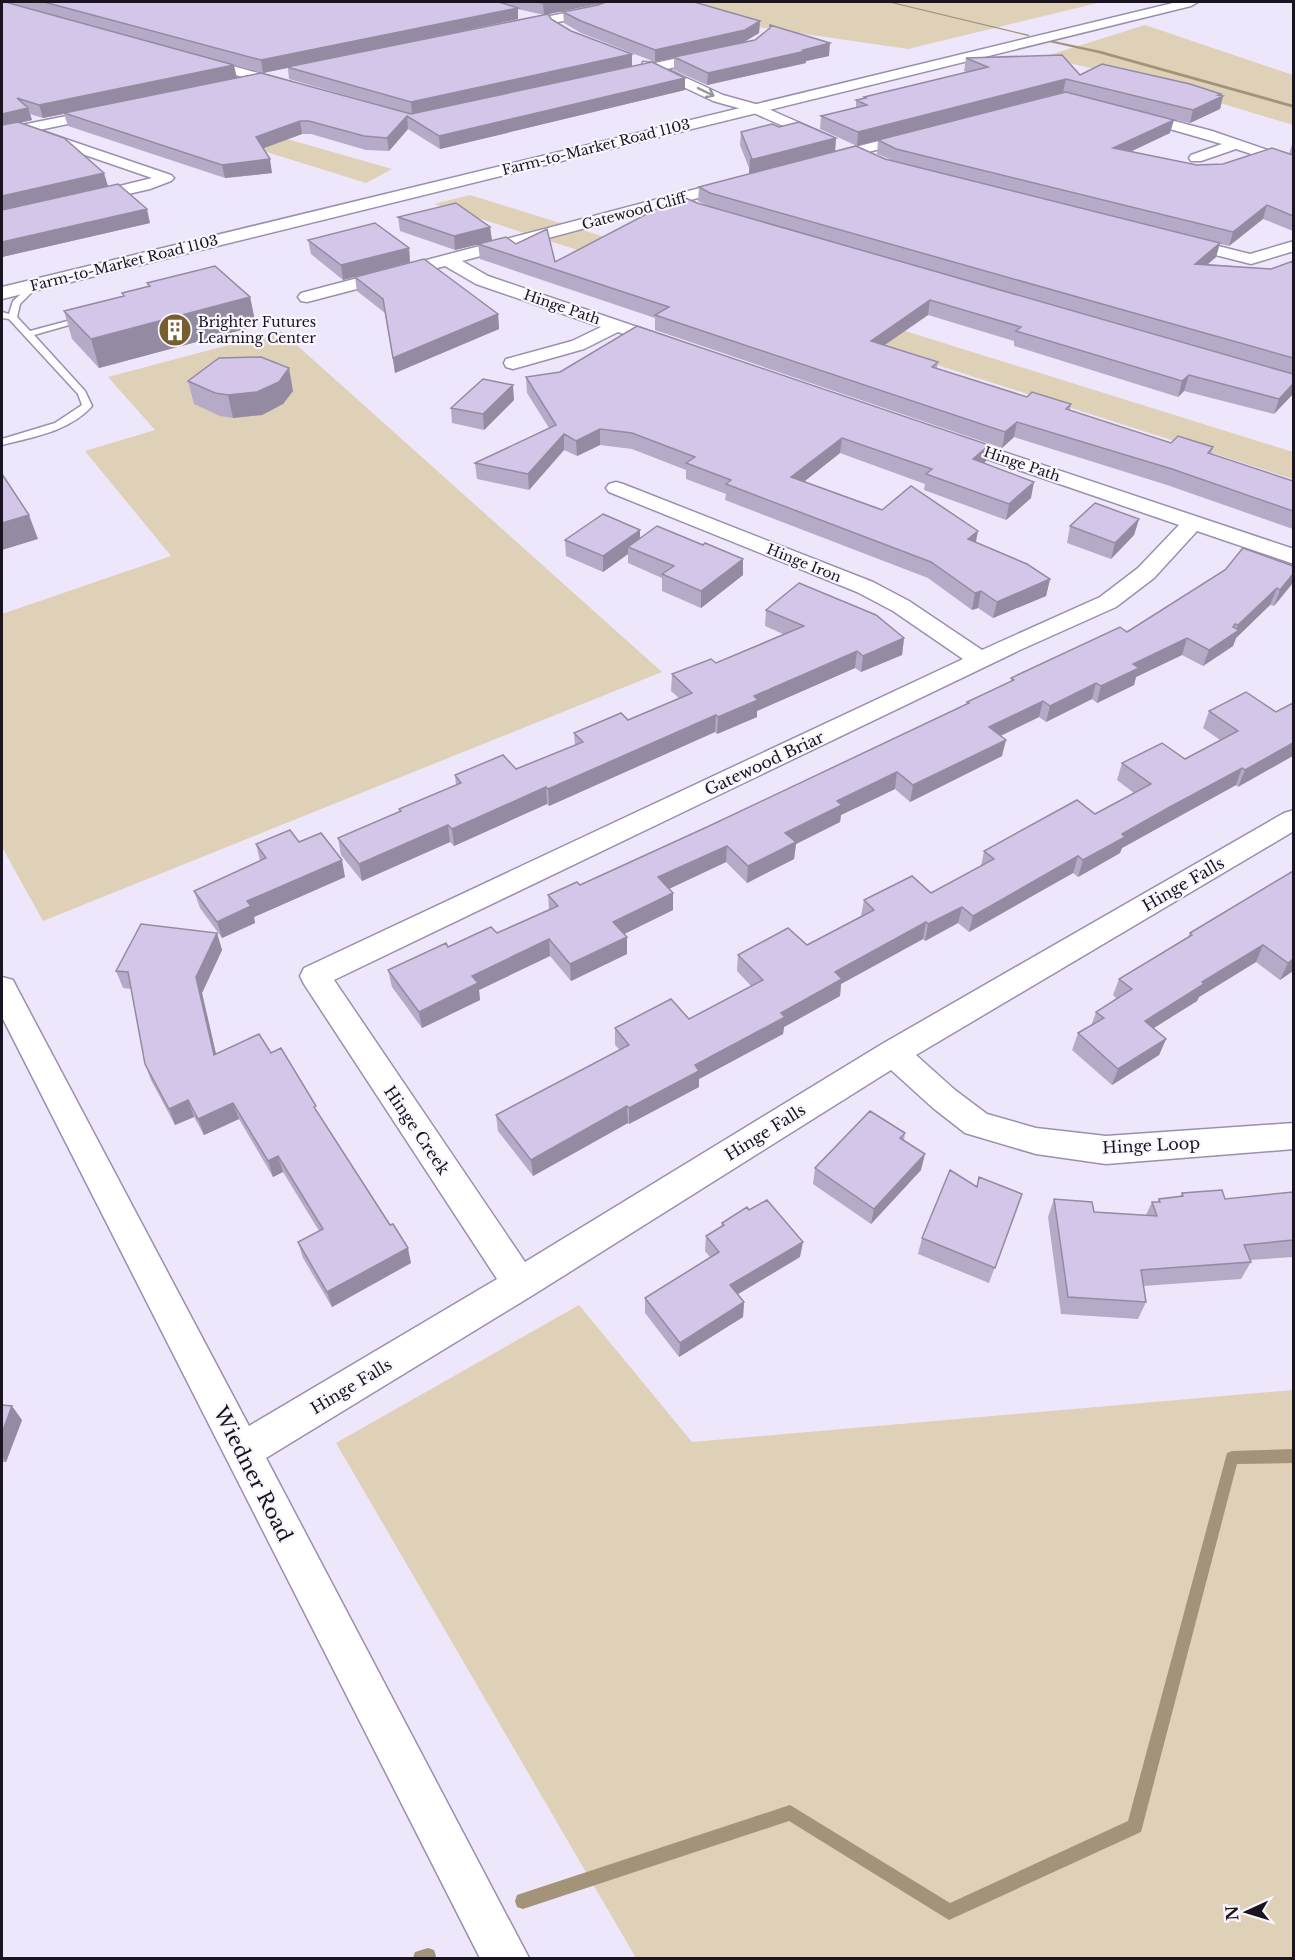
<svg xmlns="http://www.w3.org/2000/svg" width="1295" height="1960" font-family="'Libre Baskerville',serif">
	<rect width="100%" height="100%" fill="#eee6fb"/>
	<path fill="#dfd1b7" d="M657,2H1102L908,49L729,23Z
		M1145,25L1293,75V125L1151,82L1043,57Z
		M2,53L168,105L392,169L366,183L2,69Z
		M470,195L1293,452V479L434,204Z
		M281,331L662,672L43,921L2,847V614L171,556L85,451L155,430L108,377Z
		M579,1305L692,1442L1293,1390V1958H636L336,1443Z"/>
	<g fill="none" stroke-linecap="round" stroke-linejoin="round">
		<path fill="#a29379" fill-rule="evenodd" d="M887,2H892L1030,35L1028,36Z
			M1049,40L1101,51L1294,105V108L1098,53L1049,42Z
			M1294,1449V1463L1237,1464L1141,1832L949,1920L789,1821L523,1909L517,1907L515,1901L517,1895L523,1893L790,1805L950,1903L1128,1821L1227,1453L1232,1451Z
			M428,1948L434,1950L436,1956L435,1958H413L415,1952Z"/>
		<defs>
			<path id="lane" d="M36,281L40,284L20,304L17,317L30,331L86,316L90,319L34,335L85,391L92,406C70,431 33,437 2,445V439L55,423L82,405L78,394L9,319L2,318V312L9,314L13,301Z"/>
			<path id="street" d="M607,2H622L601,13L511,32L505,28L507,25L594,7Z
				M715,50L721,54L720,57L667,69L723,95L759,105L832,137L834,140L832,143H822L749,111L713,101L652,72L621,79L614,75L616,72L642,66L643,62L655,63Z
				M197,56L294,83L296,86L289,90L192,63L191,60Z
				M106,108L113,112L111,115L39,130L171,175L174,178L171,181L150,189L85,204L79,202L77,199L79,196L152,178L30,136L29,132L2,137V129Z
				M1133,110L1212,131L1294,159V168L1236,149L1201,161H1191L1189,158L1191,155L1222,144L1128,117L1126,114Z
				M918,131L925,135L923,138L825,163L818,159L820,156Z
				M738,178L746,183L743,186L462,261L488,276L675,340L678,344L675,348H663L618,332L584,349L513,369L506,367L504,363L506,359L572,341L601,327L476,284L445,266L307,302L301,301L298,297L301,293Z
				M1178,236L1250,254L1294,241V251L1251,264L1172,244L1170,241Z
				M950,434L1294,549V564L1197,531L1154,578L1116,607L1020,650L334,980L525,1262L882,1044L1284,813L1294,810V831L916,1055L955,1090L987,1114L1036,1128L1106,1136L1294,1123V1149L1106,1164L1036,1154L965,1133L933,1108L891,1070L533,1295L266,1458L529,1958H480L2,1017V977L13,980L17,988L249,1426L497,1279L304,984L300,976L304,968L963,659L893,611L857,592L609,492L606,488L609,484L616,482L623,484L873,582L909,601L982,650L1100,597L1138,568L1179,525L943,444L940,440L943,436Z"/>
			<path id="secondary" d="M1177,2H1198L1191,6L2,299V287Z"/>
		</defs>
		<use href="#lane" stroke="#9b8faf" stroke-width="3"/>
		<use href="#street" stroke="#9b8faf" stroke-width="3"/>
		<use href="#secondary" stroke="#9b8faf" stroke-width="3"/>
		<use href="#lane" fill="#fff" fill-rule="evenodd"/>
		<use href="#street" fill="#fff" fill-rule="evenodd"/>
		<use href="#secondary" fill="#fff" fill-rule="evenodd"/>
	</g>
	<path fill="#b5aac8" d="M2,2L237,78L396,110L289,79L288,68L263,73L5,2H694L760,21L759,33L744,42L655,62L581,33L564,23L563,12L598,5L605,2L544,15L518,9V19L389,47L551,19L571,31L632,54V66L685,78V90L440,149L408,129L389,151L366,150L311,134H302L263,148L272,173L225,178L68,126L64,114L43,118L30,114L32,120L20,123L108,186L70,195L150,223L2,257Z
		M829,56L806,61V63L707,85L674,70V57Z
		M966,58L1080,75L1221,94L1220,96H1223L1220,109L1190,123L1136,110L1170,133L1131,151L1197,165L1223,164L1289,154L1293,141V231L1263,219L1229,246L1220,244L1216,257L1208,264L1271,269L1293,261V394L1274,414L1184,391L1178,397L1014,346V341L928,315L884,345L938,362L937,368L1027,397L1071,404L1070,410L1171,443L1213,447L1211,454L1293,481V529L1167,485L1014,437L1002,448L655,330V318L480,259L478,244H516L555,262L697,203L710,207L698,201L699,187L885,159L892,160L877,154L878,140L1065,92L857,146L820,129L821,116L856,108V100L864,98V97L967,72L964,71Z
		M779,127L836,138L835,151L749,174V168L740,145L741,132Z
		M398,217L490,227L492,241L455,250L400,231Z
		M308,240L409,248L410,262L343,280L311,254Z
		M355,277L498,314L499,329L395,373L385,313L357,291Z
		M147,283L250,297L256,326L99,368L72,339L64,311L123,296L122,293L148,287Z
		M526,377L986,461L984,463L1031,498L1006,520L924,490L925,484L840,453L804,481L976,543L1050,579L1046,596L993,618L978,608L972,610L928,578L725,500L726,494L686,479V470L632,449L600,445L577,456L564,450L529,490L477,479L475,463L549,428L527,393Z
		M188,381L293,391L283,404L262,415L233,418L220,416L194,404Z
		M514,400L484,430L452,423L451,408Z
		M1139,519L1134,535L1111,559L1067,543L1070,526Z
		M640,530V538L743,575L701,608L662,591V578L628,563V554L603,572L566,556L565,540Z
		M1292,584L1274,606L1270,605L1236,638L1233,646L1203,666L1182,655L1136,677L1134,685L1097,703L1092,699L1046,722L1039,717L1001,736L1002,756L910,802L895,789L841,815L840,822L796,844L794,859L747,883L726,862L669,889L673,910L624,934L627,954L571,981L550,956L479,990L480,1000L422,1028L392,987L388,970L448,947L497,933L549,909L548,895L580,885L707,827L967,704V702L1011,681V678L1127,632Z
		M766,610L904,638L902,655L861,672L855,668L757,711V717L717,734L715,732L549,806L547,804L454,846L450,842L362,881L341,855L338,838L400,812L399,809L456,785L455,775L516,769L575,745L574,733L628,720L680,699L671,691L672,674L716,663L783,634L765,626Z
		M1209,711L1276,712L1238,787L1236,785L1122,848L1120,853L1078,877L1073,873L969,932L958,923L925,941L923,939L841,984L840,996L784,1027L783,1034L699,1079V1087L629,1124L628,1123L533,1176L498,1131L496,1115L620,1050L615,1045V1028L689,1019L751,986L737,971L738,955L807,945L861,916L864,900L931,893L981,866L984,851L1095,814L1134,793L1117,780L1122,763L1185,759L1220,740L1203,728Z
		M299,842L345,877L254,917L255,923L222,938L200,908L194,891L260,861L256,844Z
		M1293,871V971L1280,980L1256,962L1199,997L1197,1001L1153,1028L1166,1039L1159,1055L1112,1085L1072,1050L1078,1033L1091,1026L1096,1012L1117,999L1113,995L1119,979L1188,937L1190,933Z
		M217,933L222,950L202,993L216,1054L271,1053L318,1113L411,1263L332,1307L303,1258L298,1242L319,1231L283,1172L273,1177L239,1119L204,1135L194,1117L175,1125L151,1080L145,1064L131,989L123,988L116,971Z
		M905,1133L904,1141L921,1170L871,1224L813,1184L815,1168Z
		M976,1187L1016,1210L989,1283L918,1254L922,1238Z
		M1293,1190V1257L1250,1260L1251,1262L1241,1279L1143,1286L1146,1302L1138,1319L1061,1314L1048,1217L1054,1199L1094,1212L1146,1215L1152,1202H1157L1159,1199L1180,1197L1182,1193L1225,1199L1292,1192Z
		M722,1223L800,1257L738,1294L744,1302L743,1317L679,1357L645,1313V1298L710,1257L705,1251L706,1236L721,1227Z
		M2,1405L22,1420L6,1462H2Z"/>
	<path fill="#948ba2" d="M551,2H608L544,15L543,3Z
		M518,8V19L263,73L261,60Z
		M760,21L759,33L744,42L655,62V50Z
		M830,43L829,56L806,61V63L707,85L708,73Z
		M632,54V66L412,115L411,102Z
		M234,65L237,78L43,118L39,105Z
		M685,78V90L440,149L439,136Z
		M1066,79L1063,92L857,146L858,132Z
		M1221,94L1220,98L1223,96L1220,109L1190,123L1193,110Z
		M28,108L32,120L2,127V114Z
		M407,116L408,129L389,151L387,138Z
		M1174,120L1170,133L1111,161L1113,148Z
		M300,121L302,134L259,150L256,137Z
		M836,138L835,151L749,174L750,160Z
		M270,159L272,173L225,178L222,165Z
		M104,173L108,186L2,211V196Z
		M1267,205L1263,219L1229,246L1233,232Z
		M147,209L150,223L2,257V242Z
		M490,227L492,241L455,250L454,236Z
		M1220,243L1216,257L1192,278L1195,264Z
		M409,248L410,262L343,280L341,265Z
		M250,297L256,326L99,368L91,339Z
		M930,300L928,315L869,356L871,341Z
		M498,314L499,329L395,373L393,358Z
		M289,368L293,391L283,404L262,415L233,418L228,395Z
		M1189,375L1184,391L1178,397L1182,381Z
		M1293,384V394L1274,414L1279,399Z
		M513,385L514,400L484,430L483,414Z
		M1017,422L1014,437L1002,448L1005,432Z
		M600,429V445L577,456L576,441Z
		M564,434V450L529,490L528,474Z
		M842,438L840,453L790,493L791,477Z
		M989,445L986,461L970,475L973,459Z
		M1034,482L1031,498L1006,520L1009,504Z
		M29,515L38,539L2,550V523Z
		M1139,519L1134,535L1111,559L1115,543Z
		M640,530V546L628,547V554L603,572V556Z
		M978,531L975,547L968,539Z
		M743,559V575L701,608V591Z
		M1293,574V581L1292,584L1274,606L1280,590Z
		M1050,579L1046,596L993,618L997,602Z
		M1277,588L1270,605L1236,638L1233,646L1203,666L1209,650L1235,632L1238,625Z
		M981,591L978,608L972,610L975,593Z
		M904,638L902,655L861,672L863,656Z
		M1187,638L1182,655L1136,677L1134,685L1097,703L1101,686L1133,664Z
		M857,651L855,668L757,711V717L717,734L718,717L754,696Z
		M1096,683L1092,699L1046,722L1050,706Z
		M1043,701L1039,717L985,743L989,727Z
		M716,715L715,732L549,806L548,789Z
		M1006,740L1002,756L910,802L913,785Z
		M1293,743V756L1238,787L1245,770Z
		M1242,768L1236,785L1122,848L1120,853L1078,877L1083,860L1122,834Z
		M897,772L895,789L841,815L840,822L796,844L794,859L747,883L748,866L785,833L837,801Z
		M546,787L547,804L454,846L452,829Z
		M448,825L450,842L362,881L359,864Z
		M727,846L726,862L658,894V877Z
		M1078,856L1073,873L969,932L973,916Z
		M342,860L345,877L254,917L255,923L222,938L217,922L247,901Z
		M673,893V910L614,939L613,922Z
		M962,907L958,923L925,941L928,924Z
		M926,922L923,939L841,984L840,996L784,1027L783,1034L699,1079V1087L629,1124V1108L695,1065L781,1013L835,972Z
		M217,933L222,950L202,993L220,1071L214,1055L196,977Z
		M627,937V954L571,981L570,964Z
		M549,939L550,956L479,990L480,1000L422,1028L419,1012L472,976Z
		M1263,945L1256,962L1199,997L1197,1001L1138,1038L1145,1021L1202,982Z
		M1293,959V971L1280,980L1288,963Z
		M1166,1039L1159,1055L1112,1085L1118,1069Z
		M188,1100L194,1117L175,1125L169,1109Z
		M233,1103L239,1119L204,1135L198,1119Z
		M627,1106L628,1123L533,1176L531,1160Z
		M925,1154L921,1170L871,1224L874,1209Z
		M278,1156L283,1172L273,1177L268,1161Z
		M803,1242L800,1257L728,1300L730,1285Z
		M408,1248L411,1263L332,1307L327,1292Z
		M744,1302L743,1317L679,1357L680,1343Z
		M12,1406L22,1420L6,1462L2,1456V1433Z"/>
	<path fill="#d3c6e8" stroke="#948ba2" stroke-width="1.5" d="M2,2H5L234,65L39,105L17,98L28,108L2,114Z
		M44,2H499L518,8L261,60Z
		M536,2H551L543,3Z
		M606,2H694L760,21L745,30L655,50L581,21L563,12L598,5Z
		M548,14L551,19L571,31L632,54L411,102L287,67Z
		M770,25L830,43L803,50L806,51L708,73L674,57L755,40L770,28Z
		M1062,55L1080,75L1102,64L1190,84L1221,94L1218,95L1223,96L1193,110L1066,79L858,132L821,116L867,105L856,100L866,98L864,97L988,67L966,58Z
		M652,62L685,78L439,136L407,116L387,138L364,136L309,121H300L256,137L270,159L222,165L64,113L261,73L411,114Z
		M1066,92L1174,120L1113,148L1197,165L1223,164L1272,148L1293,155V216L1267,205L1233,232L896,149L878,140Z
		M18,122L64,138L104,173L2,196V125Z
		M799,122L836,138L750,160L752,159L741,132L772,124L779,127Z
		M856,146L885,159L1220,243L1195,264L1271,269L1293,261V358L710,193L699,187Z
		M118,184L147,209L2,242V210Z
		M681,196L697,203L1293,374V384L1279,399L1189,375L1182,381L1016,331L1021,327L930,300L871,341L938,362L932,367L1027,397L1032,392L1071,404L1066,409L1171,443L1178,436L1213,447L1208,453L1293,481V511L1172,469L1017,422L1005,432L655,315L669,307L478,244L506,237L516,244L547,229L555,262Z
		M456,203L490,227L454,236L398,217Z
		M375,223L409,248L341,265L308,240Z
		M424,259L498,314L393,358L383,299L355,277Z
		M215,266L250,297L91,339L64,311L124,296L122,293L150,286L147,283Z
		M637,326L989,445L973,459L1034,482L1009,504L926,474L932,469L842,438L791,477L882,510L911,486L978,531L968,539L1027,564L1050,579L997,602L981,591L975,593L931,562L726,484L731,480L686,463L695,457L632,433L600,429L576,441L564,434L528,474L475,463L556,425L526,377L560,372Z
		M261,357L289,368L279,382L257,392L228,395L215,393L188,381L219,358Z
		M483,379L513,385L483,414L451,408Z
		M2,474L29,515L2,523Z
		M1095,503L1139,519L1115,543L1070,526Z
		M603,514L640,530L603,556L565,540Z
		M657,526L703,545L705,543L743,559L701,591L662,574L674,566L628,547Z
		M1243,548L1293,566V574L1280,590L1277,588L1238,625L1235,624L1233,627L1239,630L1209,650L1187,638L1133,664L1139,668L1101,686L1096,683L1050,706L1043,701L989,727L1006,740L913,785L897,772L837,801L842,805L785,833L796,842L748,866L727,846L658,877L673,893L613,922L627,937L570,964L549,939L472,976L478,983L419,1012L388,970L446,943L448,947L491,927L497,933L558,906L548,895L577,882L580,885L707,827L969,703L967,702L1014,680L1011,678L1120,627L1127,632L1225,570Z
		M799,583L876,615L904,638L863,656L857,651L754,696L758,700L718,717L716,715L548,789L546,787L452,829L448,825L359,864L338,838L401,811L399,809L461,783L455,775L503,755L516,769L583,742L574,733L621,713L628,720L692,693L672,674L711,659L716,663L804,626L766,610Z
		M1246,692L1276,712L1293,703V743L1245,770L1242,768L1168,808L1122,834L1125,837L1083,860L1078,856L973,916L962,907L928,924L926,922L835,972L842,979L781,1013L785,1017L695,1065L699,1071L629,1108L627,1106L531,1160L496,1115L629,1045L615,1028L671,999L689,1019L763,980L738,955L788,928L807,945L874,910L864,900L912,876L931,893L994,859L984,851L1077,800L1095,814L1151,784L1122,763L1162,743L1185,759L1238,731L1209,711Z
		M290,830L299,842L321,833L342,860L247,901L251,906L217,922L194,891L266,858L256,844Z
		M1293,871V959L1288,963L1263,945L1202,982L1204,984L1145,1021L1166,1039L1118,1069L1078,1033L1104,1018L1096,1012L1132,989L1119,979L1192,935L1190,933Z
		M141,924L217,933L196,977L214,1055L259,1034L271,1053L281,1048L316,1106L314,1107L390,1225L393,1224L408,1248L327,1292L298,1242L323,1229L278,1156L268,1161L233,1103L198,1119L188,1100L169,1109L145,1064L128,972L116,971Z
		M870,1111L905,1133L900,1138L925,1154L874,1209L815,1168Z
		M950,1170L977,1187L979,1177L1022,1194L995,1268L922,1238Z
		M1222,1190L1225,1199L1293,1192V1240L1244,1245L1251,1262L1141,1270L1146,1302L1068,1297L1054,1199L1092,1202L1094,1212L1157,1216L1152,1202H1160L1159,1199L1183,1196L1182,1193Z
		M767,1200L803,1242L730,1285L744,1302L680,1343L645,1298L719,1252L706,1236L724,1225L722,1223L747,1207L749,1210Z
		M2,1405L12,1406L2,1433Z"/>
	<defs><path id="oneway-shaft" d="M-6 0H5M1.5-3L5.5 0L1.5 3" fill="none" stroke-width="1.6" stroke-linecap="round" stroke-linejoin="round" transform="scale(1.5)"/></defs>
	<use stroke="#98959b" href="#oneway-shaft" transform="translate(706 92) rotate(26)"/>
	<defs>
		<symbol id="building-disc" viewBox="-11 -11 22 22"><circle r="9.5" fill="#775e2f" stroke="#f9f6fd"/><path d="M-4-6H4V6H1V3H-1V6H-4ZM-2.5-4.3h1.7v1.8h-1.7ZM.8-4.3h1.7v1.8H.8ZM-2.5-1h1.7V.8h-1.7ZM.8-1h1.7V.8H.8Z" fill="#fff"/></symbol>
	</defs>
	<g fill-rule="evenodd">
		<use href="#building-disc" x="156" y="311" width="38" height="38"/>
	</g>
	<g text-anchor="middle" stroke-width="4.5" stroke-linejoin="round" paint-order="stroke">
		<g font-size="14" fill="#191420" stroke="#f9f6fd">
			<text transform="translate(596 147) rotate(-14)" y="5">Farm-to-Market Road 1103</text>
			<text transform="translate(634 211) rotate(-15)" y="5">Gatewood Cliff</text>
			<text transform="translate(124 263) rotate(-14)" y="5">Farm-to-Market Road 1103</text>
			<text transform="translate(562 307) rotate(19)" y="5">Hinge Path</text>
			<text transform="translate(1022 464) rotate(19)" y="5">Hinge Path</text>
			<text transform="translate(804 563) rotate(22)" y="5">Hinge Iron</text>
		</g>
		<g font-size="14" fill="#191420" stroke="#f9f6fd" text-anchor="start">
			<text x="198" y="327">Brighter Futures<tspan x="198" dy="16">Learning Center</tspan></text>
		</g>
		<g font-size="16" fill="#191420" stroke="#f9f6fd">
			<text transform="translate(764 763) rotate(-25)" y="6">Gatewood Briar</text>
			<text transform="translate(1183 884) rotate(-30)" y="6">Hinge Falls</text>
			<text transform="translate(417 1130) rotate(56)" y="6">Hinge Creek</text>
			<text transform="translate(765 1132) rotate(-32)" y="6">Hinge Falls</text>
			<text transform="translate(1151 1145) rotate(-3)" y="6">Hinge Loop</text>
			<text transform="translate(351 1386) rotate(-31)" y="6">Hinge Falls</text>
		</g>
		<g font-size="20" fill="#191420" stroke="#f9f6fd">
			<text transform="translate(253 1474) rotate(63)" y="7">Wiedner Road</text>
		</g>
	</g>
	<rect width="1295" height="1960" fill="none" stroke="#191420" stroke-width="6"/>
	<g transform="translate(1247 1912) rotate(266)" stroke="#f9f6fd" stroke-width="4.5" paint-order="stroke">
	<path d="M0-4.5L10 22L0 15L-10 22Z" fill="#191420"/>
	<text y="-9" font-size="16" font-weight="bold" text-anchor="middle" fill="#191420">N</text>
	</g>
</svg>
